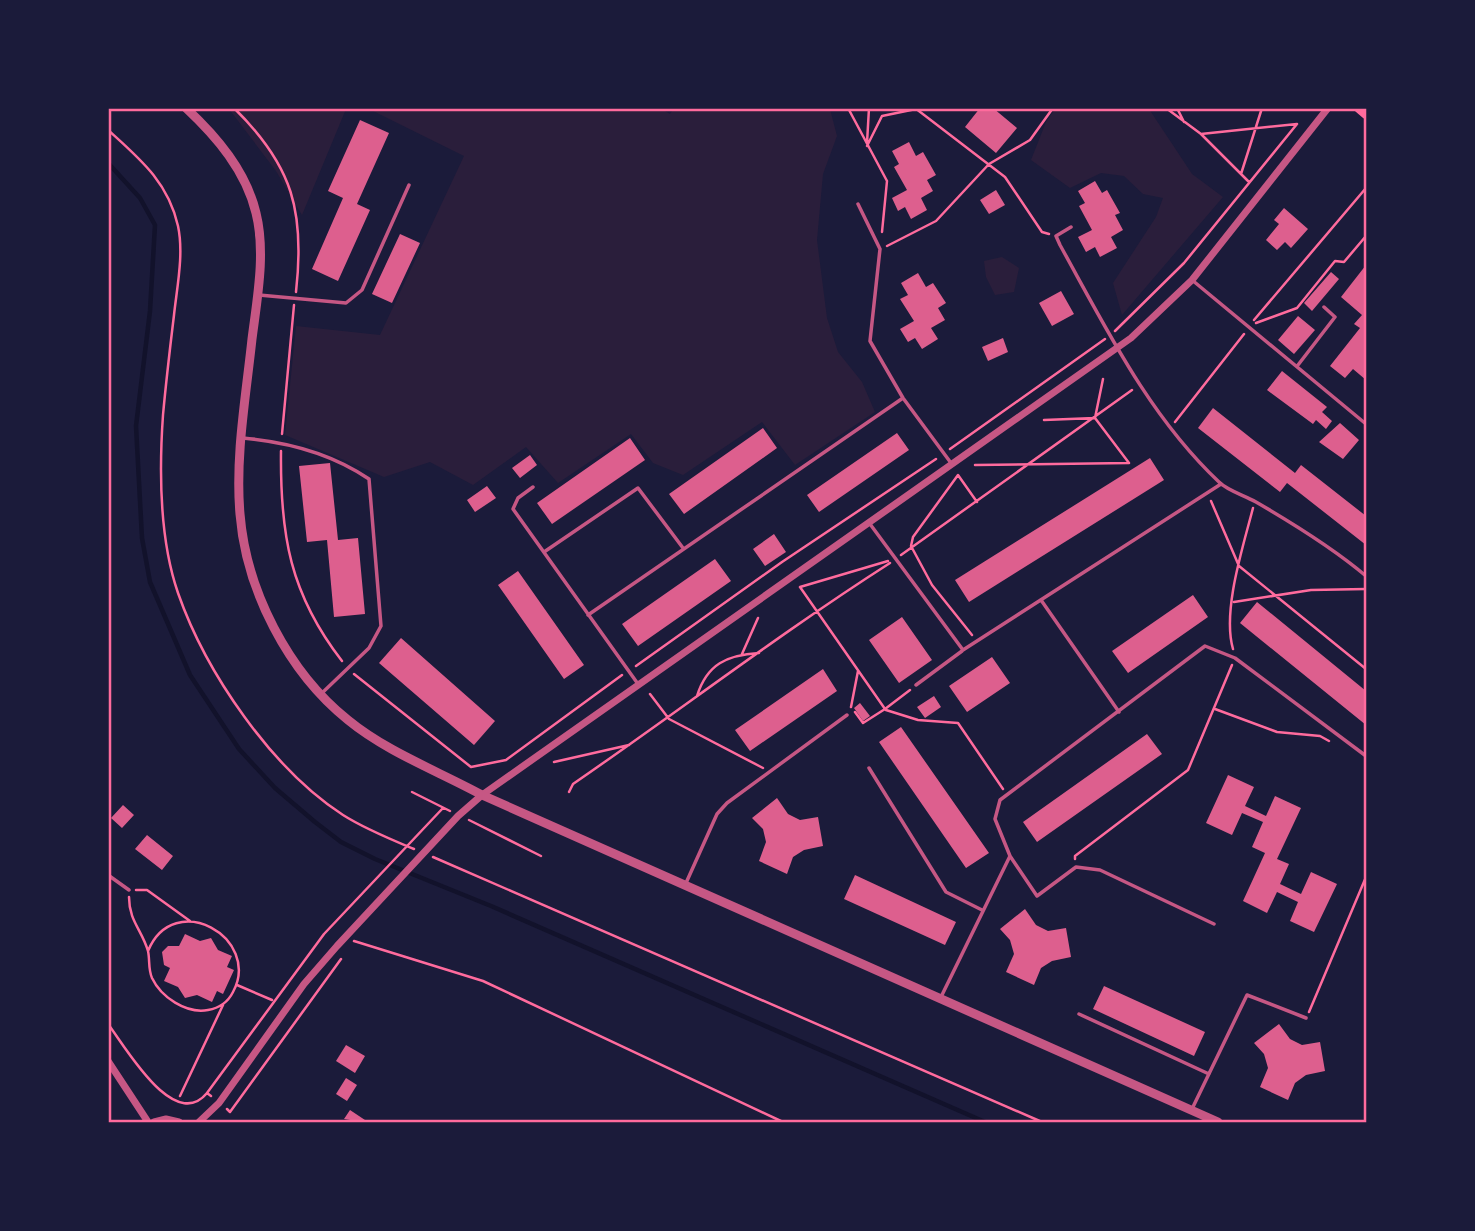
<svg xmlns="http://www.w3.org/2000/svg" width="1475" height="1231" font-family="'Fira Sans Condensed',sans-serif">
	<rect width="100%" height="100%" fill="#1b1b3a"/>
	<path fill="#2a1e3b" d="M660,108L670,114L674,108L830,109L837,136L823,174L817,240L827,318L838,352L862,382L875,412L795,465L762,422L683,475L653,463L631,434L558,483L526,447L473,485L430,462L384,477L285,435L296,326L380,335L464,156L369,109Z
		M229,109H346L302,215L276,171Z
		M1055,109H1149L1192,174L1223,197L1122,315L1113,283L1156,217L1163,198L1143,194L1124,176L1101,173L1070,188L1031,160L1046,122Z
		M1002,257L1019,268L1014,292L995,295L986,277L984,261Z"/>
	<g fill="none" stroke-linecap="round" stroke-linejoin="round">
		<path stroke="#12122b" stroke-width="4.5" d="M108,163L140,198L155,225L150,311L136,426L142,538L150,582L190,675L239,749L275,788L315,822L341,842L375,859L491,906L985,1122"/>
	</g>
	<path fill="#dd5f8e" d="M980,108H993L1017,128L996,153L965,127Z
		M360,120L389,133L357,204L370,210L338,281L312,269L343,198L328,191Z
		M909,142L916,156L923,152L936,175L927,180L933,191L921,198L927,210L911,219L905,207L898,211L892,198L907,190L894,167L899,164L892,151Z
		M1095,181L1102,193L1107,190L1120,213L1115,215L1123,230L1111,237L1117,248L1100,257L1095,247L1086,252L1078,237L1092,230L1079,206L1085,203L1078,191Z
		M996,190L1005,205L989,214L980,200Z
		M1284,208L1308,229L1291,248L1285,242L1277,250L1266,240L1279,224L1274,220Z
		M400,234L420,243L392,303L372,294Z
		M1366,265V380L1353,369L1345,378L1330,366L1360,328L1354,324L1362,315L1341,297Z
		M1331,272L1339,279L1312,311L1304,303Z
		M918,273L926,287L933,283L946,303L938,308L945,320L931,328L938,339L922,349L915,338L908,342L900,329L914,321L900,299L908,295L901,283Z
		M1061,291L1074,314L1052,326L1039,303Z
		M1298,316L1315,330L1294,354L1278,340Z
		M1003,338L1008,352L988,361L982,347Z
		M1282,371L1327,407L1322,412L1332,421L1326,429L1316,420L1313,424L1267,390Z
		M1213,408L1295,473L1301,465L1366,516V545L1287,483L1280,492L1198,428Z
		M1340,423L1359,440L1343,459L1319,442Z
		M763,428L777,448L684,514L669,494Z
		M897,433L909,450L819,512L807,495Z
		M630,438L645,460L552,524L537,503Z
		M530,455L537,465L520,478L512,468Z
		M1150,458L1164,480L969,602L955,580Z
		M330,463L338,540L358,538L365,614L334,617L327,540L307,542L299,466Z
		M487,486L496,498L475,512L467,500Z
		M774,534L786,552L765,566L753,549Z
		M715,559L731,581L638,646L622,624Z
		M518,571L584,665L564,679L498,585Z
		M1193,595L1208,617L1128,673L1112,651Z
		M1257,602L1366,691V725L1240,623Z
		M902,617L932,660L899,683L869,640Z
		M401,638L495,721L474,745L379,663Z
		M992,657L1010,683L967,712L949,686Z
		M823,669L837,691L750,751L735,730Z
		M934,696L941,707L925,718L917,707Z
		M860,703L870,716L863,721L854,708Z
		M901,727L989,853L966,868L879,742Z
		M1147,734L1162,754L1037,842L1023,822Z
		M1228,775L1254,787L1245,806L1266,816L1275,796L1301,808L1277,859L1289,864L1280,884L1301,894L1311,872L1337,884L1314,932L1290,921L1298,902L1277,892L1267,913L1243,901L1265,853L1252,847L1263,822L1242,813L1232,835L1206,823Z
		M777,798L788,814L800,820L818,817L823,846L804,850L793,857L787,874L759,861L766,842L763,829L752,818Z
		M123,805L134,815L122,828L111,818Z
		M147,835L173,856L162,870L135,849Z
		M855,875L956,922L945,945L844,899Z
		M1025,909L1036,925L1048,931L1066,928L1071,957L1052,961L1041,968L1034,985L1006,972L1014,954L1010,940L1000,929Z
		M185,934L200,941L211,938L218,950L232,956L227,967L234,970L223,994L217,991L212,1002L197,995L185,998L178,987L164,981L170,968L164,965L162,952L168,946H179Z
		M1104,986L1205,1032L1194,1056L1093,1009Z
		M1279,1024L1290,1039L1302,1045L1320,1042L1325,1071L1306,1075L1295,1083L1288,1100L1260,1087L1268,1068L1264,1054L1254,1043Z
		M346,1045L365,1056L355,1073L336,1061Z
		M346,1078L357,1085L347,1101L336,1094Z
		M350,1110L365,1120L363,1122L344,1119Z"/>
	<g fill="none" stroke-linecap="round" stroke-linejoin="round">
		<path stroke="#ff6b9d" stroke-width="2.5" d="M234,108C293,166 305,212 296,292
			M848,108L887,181L882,232
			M915,108L1005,177L1042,232L1049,234
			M1166,108L1201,134
			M1177,108L1184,122
			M108,130C140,159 168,182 178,226C184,254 177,287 174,315C170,348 166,382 163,415C159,472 159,538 178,593C206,673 272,769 343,815C365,829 390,839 414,849
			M867,143L869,108
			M867,146L882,116L916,109
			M1241,174L1262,108
			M1249,182L1201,134L1297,124
			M887,246L936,221L989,164L1030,140L1053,108
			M1254,320L1366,188
			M1256,323L1297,308L1335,261L1344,262L1366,236
			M1115,331L1184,263L1297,124
			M1103,379L1095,418L1129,463
			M1044,420L1095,418
			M1175,422L1244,334
			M282,434L294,305
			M950,449L1105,339
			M281,451C280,535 290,594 342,661
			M975,465L1129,463
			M1211,501L1239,566L1366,669
			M901,555L1132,390
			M1234,602L1311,590L1366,589
			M972,635L932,585L911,546L913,537L958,475L977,502
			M1233,649C1222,611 1243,547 1253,508
			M742,654L758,618
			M636,666L782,562L936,459
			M354,674L471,767L506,760L622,675
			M650,694L669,719L763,768
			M697,696C707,664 727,655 759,653
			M851,707L858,671
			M885,709L910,690
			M1215,709L1277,732L1320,736L1329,741
			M886,710L918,720L958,723L1003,789
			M855,712L863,723L885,709L800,587L888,561
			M554,762L629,745
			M412,792L450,811
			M569,792L573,784C679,711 782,632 890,563
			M469,820L541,856
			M433,857L1042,1122
			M1075,859V856L1188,770L1232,665
			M136,890H147L190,921
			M129,897C129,921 142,930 148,951C150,960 148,969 152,978C161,997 186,1014 208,1010C220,1008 228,1002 233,992C262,938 174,888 148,951
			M354,941L483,981L783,1122
			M237,985L272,1000
			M1309,1012L1366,877
			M108,1024C125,1046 174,1133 207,1093L211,1096
			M207,1093L324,934L443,808
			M180,1096L223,1005
			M227,1109L230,1112L341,959"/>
		<path stroke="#c65784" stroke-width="3.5" d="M858,204L880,249L870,341L903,398L951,463
			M1071,227L1056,236L1060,245C1106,328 1149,416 1219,482C1228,491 1244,495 1256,502C1294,524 1333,548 1366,576
			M1192,280L1366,424
			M259,295L346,303L362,290L409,185
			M1298,365L1335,317L1324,307
			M243,438C288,442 331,453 369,479L381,626L369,648L322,693
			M533,487L518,498L513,509L638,684
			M870,524L963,650L1221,484
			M544,552L638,488L683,548
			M1041,600L1119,712
			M588,615L903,398
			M916,685L962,651
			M869,768L946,892L982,910
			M1010,856L995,819L1000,800L1205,646L1235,658L1366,756
			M108,875L129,890
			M686,883L717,814L727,803L847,715
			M941,997L1010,856L1037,896L1076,867L1100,870L1214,924
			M1079,1014L1209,1074
			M1192,1109L1247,995L1306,1018"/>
		<path stroke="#c65784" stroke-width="7" d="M108,1061L148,1122
			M154,1122L166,1119L179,1122
			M199,1122L219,1103L304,984L337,946L458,816L482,795L1131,338L1192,280L1328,108"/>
		<path stroke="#c65784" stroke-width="9" d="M186,108C217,137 246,171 256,213C266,253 257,299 252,339C246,396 235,457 240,514C246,590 288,672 348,720C387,752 438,771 482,795L1218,1122"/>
		<path stroke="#ff6b9d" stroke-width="10" d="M1359,108L1366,114"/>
	</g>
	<rect width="1475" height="1231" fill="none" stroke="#1b1b3a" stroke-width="220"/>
	<rect x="110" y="110" width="1255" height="1011" fill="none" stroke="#ff6b9d" stroke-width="2.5"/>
</svg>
